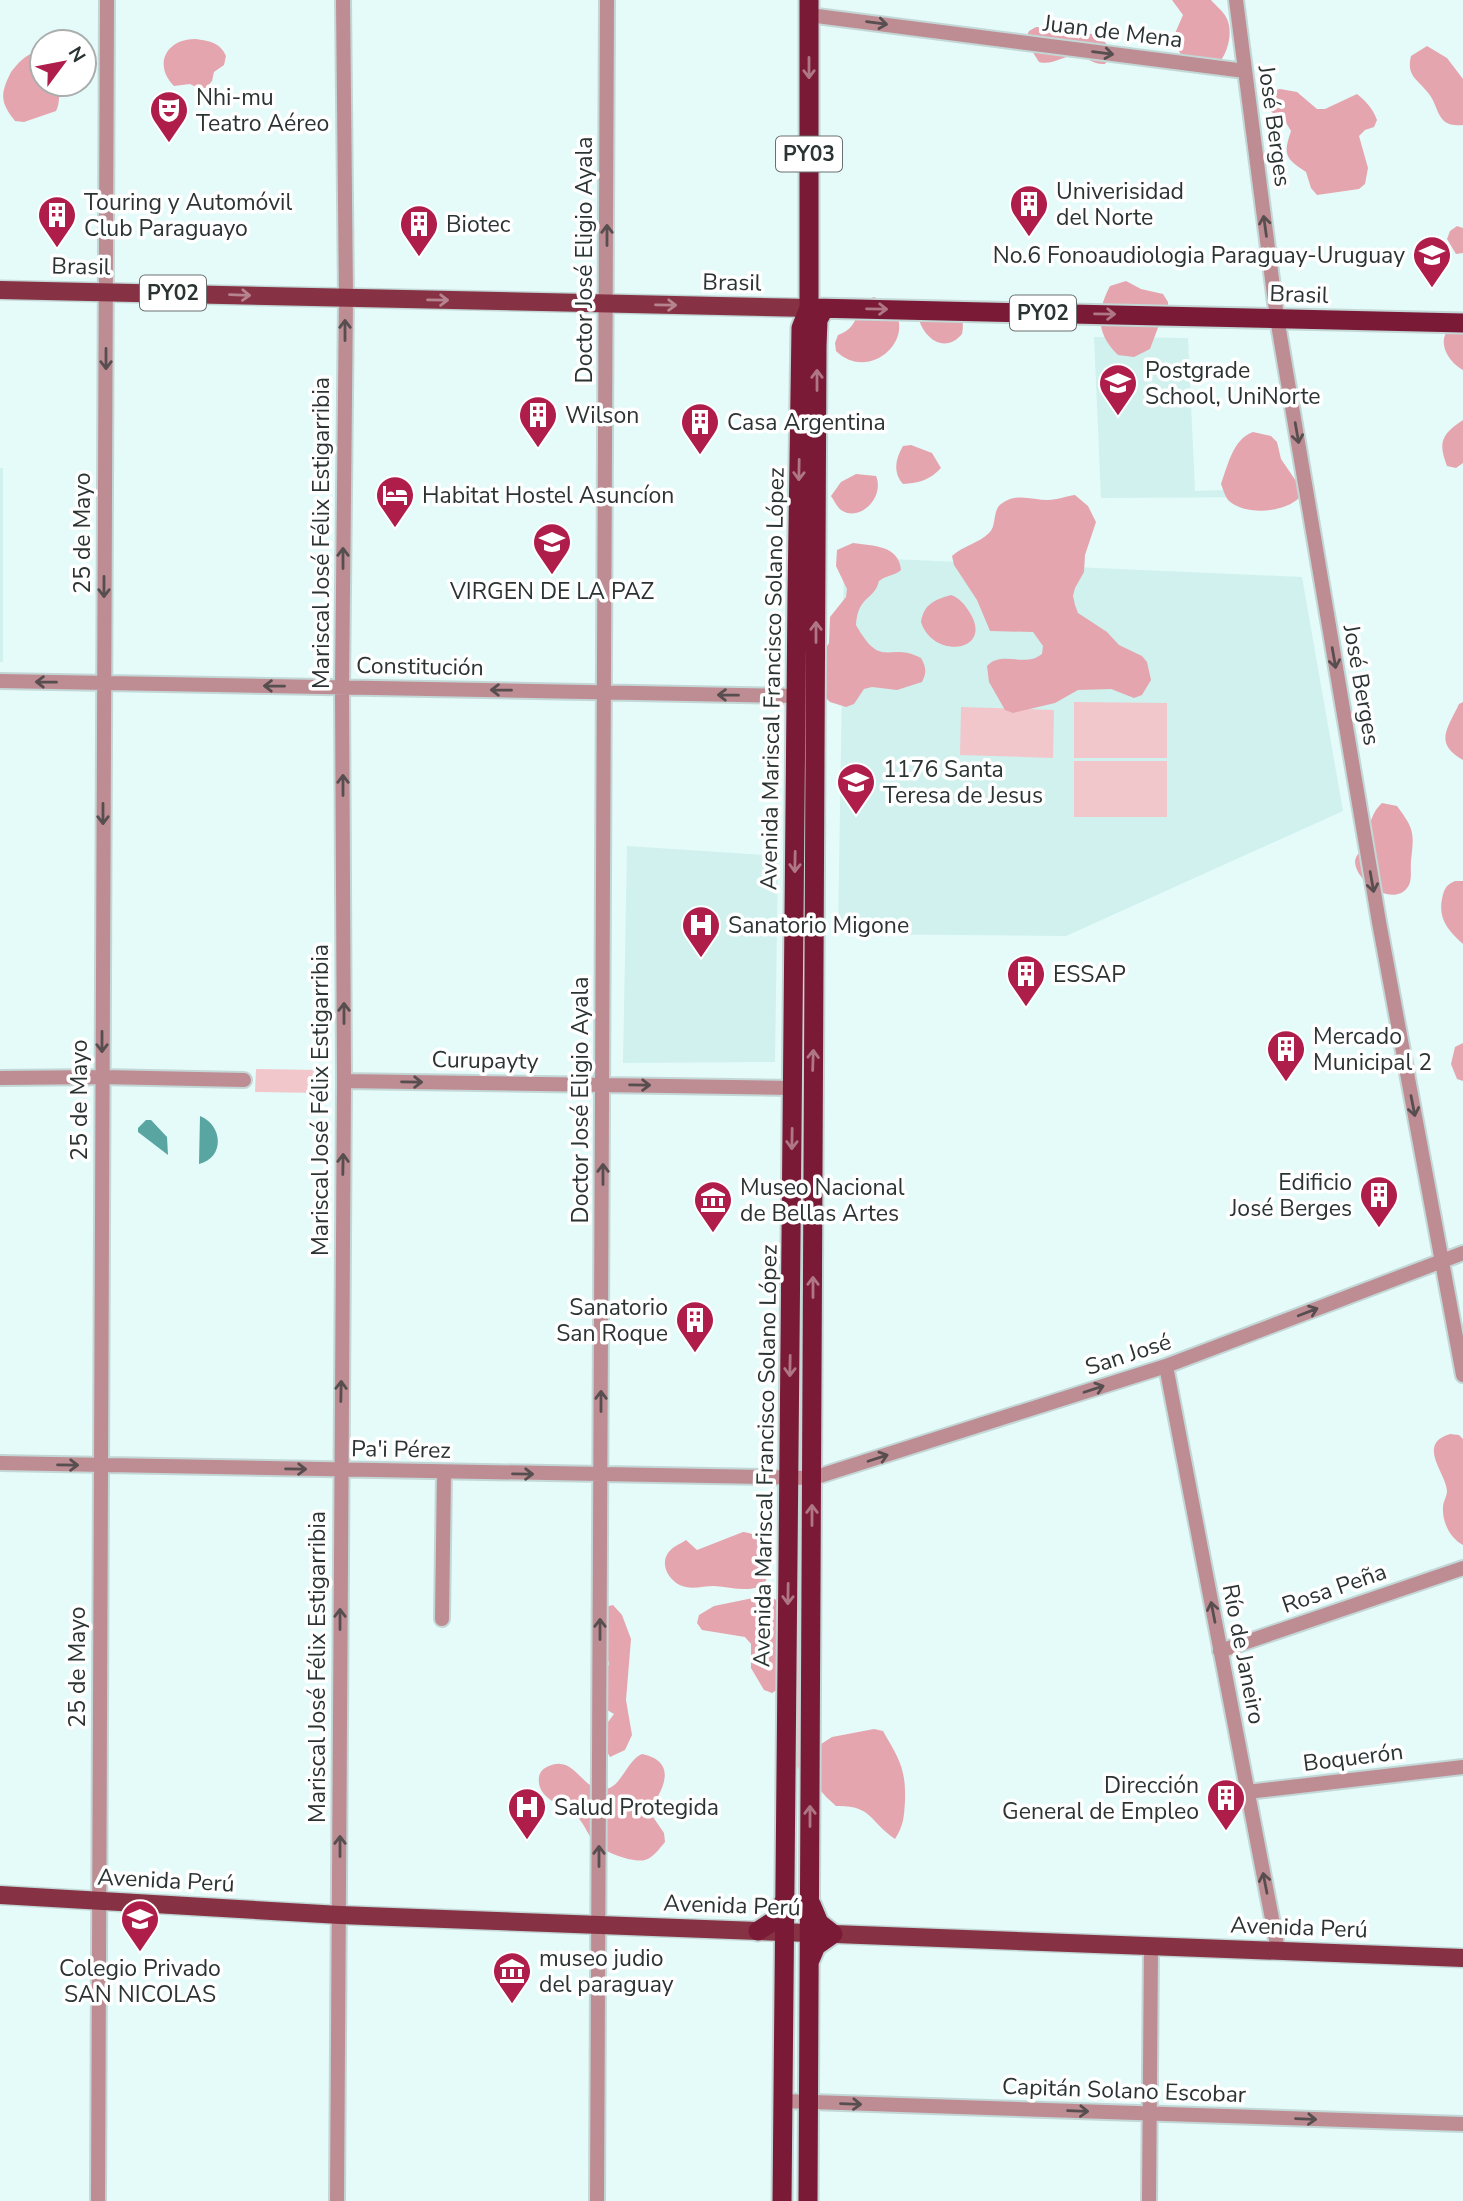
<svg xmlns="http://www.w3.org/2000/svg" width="1463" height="2201" font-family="'Nunito Sans',sans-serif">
	<rect width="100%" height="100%" fill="#e4fbfa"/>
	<path fill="#d0f1ee" d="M1094,337L1188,338L1195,491L1286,488L1287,497L1101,498Z
		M0,468H3V662H0Z
		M844,557L1302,577L1343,811L1066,936L838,934Z
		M627,846L778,856L775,1062L623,1063Z"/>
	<path fill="#f2c7cc" d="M1074,702L1167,703V758H1074Z
		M961,707L1054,710L1053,758L960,755Z
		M1074,761H1167V817H1074Z
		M256,1069L320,1070V1093L255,1092Z
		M803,1493L801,1773L797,1766L800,1495Z"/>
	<path fill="#e5a5ae" d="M1172,0H1211C1216,6 1223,11 1226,17C1234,31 1228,54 1217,65C1190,63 1183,65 1173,38L1183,15Z
		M1036,27C1050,28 1061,32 1075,35C1081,36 1086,33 1092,34C1107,36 1113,53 1105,64C1093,65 1088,57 1078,56C1064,54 1054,66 1039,62L1025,40L1029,31Z
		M195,39C209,41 220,42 226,56L224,65L214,72L212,81L206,88H198L190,84L174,86C153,65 166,39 195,39Z
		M1427,46L1447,58L1463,79V125C1436,128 1440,108 1429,94C1418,79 1406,77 1411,56Z
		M37,51L42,52V84H63C57,93 61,102 56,111L24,122L15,121C0,102 0,94 11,72C19,62 24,56 37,51Z
		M1280,89L1297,92L1317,109H1325L1357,94C1366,101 1373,109 1377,120L1374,127L1365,130L1359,136L1368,168L1365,184L1359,189L1317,195L1311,188L1306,172C1285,158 1283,155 1291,131L1282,116L1274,114L1267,108V98L1272,91Z
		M1457,226L1463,228V253L1456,254L1447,239L1450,231Z
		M1126,281L1141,289L1163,294L1168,302V311L1159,325L1150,349L1134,357L1118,355C1095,333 1097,311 1110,286Z
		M874,297C879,299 885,302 889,305C921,334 871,385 836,351L835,343L838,335C863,327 853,303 874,297Z
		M944,300L952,302C960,313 965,320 962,334C946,353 926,341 919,320C924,309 932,303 944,300Z
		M1463,317V370C1456,366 1451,361 1447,354C1438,335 1449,328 1463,317Z
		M1463,420V463L1456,468L1447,466C1438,442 1441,435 1463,420Z
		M1253,432L1271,436L1277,442L1281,459L1296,481L1299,489V498C1283,513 1245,516 1228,500C1225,496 1223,489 1221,484C1228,465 1233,439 1253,432Z
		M911,445L932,453L941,468C930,480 919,483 903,484C893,473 895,459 903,446Z
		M856,474L876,476C885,497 860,523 841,510C837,507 834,500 831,496L841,482Z
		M1075,495L1088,506L1096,522L1085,555L1084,572L1075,588L1073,596L1075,605L1078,613L1107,632L1119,645L1142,656L1147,662L1151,680L1142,695L1134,698L1111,689L1078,690L1055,703L1013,713L1005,710L989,682L987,666C1002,650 1025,668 1042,654L1043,646L1033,632L990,631L977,600L954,565L952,556C963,546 979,543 989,533C997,526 992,511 1001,504C1016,492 1032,500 1048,500C1057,500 1066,496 1075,495Z
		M853,543C873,546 899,545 901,570C894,576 887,575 879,581C874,601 858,595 856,625C882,671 888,641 921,658C926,667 927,672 922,682L897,690L872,687L864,689L854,704L846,707L830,702L824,696L820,657L829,643L830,617L846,597L847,589L836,566L837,550Z
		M951,595C960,598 965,605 970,613C994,652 933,660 921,622C924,604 934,600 951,595Z
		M1463,702V760C1433,743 1448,728 1459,704Z
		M1382,803L1397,806C1415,830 1414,833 1411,861C1410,869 1413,881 1407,888C1393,907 1355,882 1355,861C1356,855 1360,852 1363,847C1370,832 1368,816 1382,803Z
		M1455,881H1463V944C1448,930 1438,919 1442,899C1444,889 1446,885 1455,881Z
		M1463,1043V1081L1457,1079L1451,1064L1455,1047Z
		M1450,1434L1459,1435L1463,1439V1545C1450,1538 1442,1522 1443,1507C1443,1502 1447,1496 1447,1491C1446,1473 1416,1444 1450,1434Z
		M743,1532C769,1534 777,1566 763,1585C747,1593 731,1587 714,1586C705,1586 694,1589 686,1587C671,1584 659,1566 668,1553C672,1547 680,1544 686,1540L697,1550Z
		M758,1597L775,1599L781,1606L780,1688L772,1693L764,1690L751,1668V1644L745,1637L702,1630L697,1623L699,1615L714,1606Z
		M613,1605L622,1615L631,1639L626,1700L632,1735L625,1750L610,1757L601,1742L605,1726L614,1714L607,1710L602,1703L599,1687L609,1664L598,1622L605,1607Z
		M874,1729L883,1731C899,1759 906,1768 905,1801C904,1816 904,1825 895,1839C869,1821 872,1805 836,1806C810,1783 813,1779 818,1746L832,1737Z
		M642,1754C679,1762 663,1790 649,1811L664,1833L665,1842C659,1849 654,1857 645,1860C632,1863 604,1852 595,1843C588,1836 585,1824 577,1817C565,1805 536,1800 539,1777C540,1771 544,1768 549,1766C573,1755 581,1786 599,1789C621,1793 624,1762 642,1754Z"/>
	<path fill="#58a5a2" d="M200,1116C223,1125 225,1158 199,1164Z
		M146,1120H151L167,1137L168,1155L138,1132V1128Z"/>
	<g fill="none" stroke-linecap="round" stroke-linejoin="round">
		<defs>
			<path id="minor" d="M1236,0L1277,318L1379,922L1463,1375
				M809,15L1245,71
				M0,681L797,696
				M0,1078L102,1077L244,1080
				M344,1081L793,1088
				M1166,1366L1278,1950
				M0,1463L813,1478L1166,1366L1463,1253
				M442,1619L444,1472
				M1220,1651L1463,1568
				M1247,1792L1463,1767
				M783,2101L1463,2124
				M98,2201L107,0
				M337,2201L344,1081L342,687L346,298L343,0
				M597,2201L607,0
				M1149,2201L1151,1946"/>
			<path id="primary" d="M0,290L809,308
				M0,1895L340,1915L1463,1958"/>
			<path id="trunk" d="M814,308L1463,323
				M758,1931L775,1920L784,1901
				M810,1960L816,1946L833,1934L819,1923L811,1904
				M782,2201L797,595L801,328L809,308V0
				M808,2201L817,346L818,320L824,309"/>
		</defs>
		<use href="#minor" stroke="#c3d7d6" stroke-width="18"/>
		<use href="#primary" stroke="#c3d7d6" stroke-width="21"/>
		<use href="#trunk" stroke="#c3d7d6" stroke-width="23"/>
		<use href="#minor" stroke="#be8c93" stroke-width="14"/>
		<use href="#primary" stroke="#863244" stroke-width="18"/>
		<use href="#trunk" stroke="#7a1a36" stroke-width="19"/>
	</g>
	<defs><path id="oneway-shaft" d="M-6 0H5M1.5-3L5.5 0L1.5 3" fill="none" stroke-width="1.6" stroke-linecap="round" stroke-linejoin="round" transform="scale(1.75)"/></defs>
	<g stroke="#574e50">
		<use href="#oneway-shaft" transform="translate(877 23) rotate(7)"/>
		<use href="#oneway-shaft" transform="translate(1103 53) rotate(7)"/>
		<use href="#oneway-shaft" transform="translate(1265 226) rotate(-98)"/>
		<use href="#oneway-shaft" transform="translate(607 235) rotate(-90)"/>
		<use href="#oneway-shaft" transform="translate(345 330) rotate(-90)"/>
		<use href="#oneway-shaft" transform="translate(106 359) rotate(90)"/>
		<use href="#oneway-shaft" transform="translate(1297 433) rotate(80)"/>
		<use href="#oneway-shaft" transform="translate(343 558) rotate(-90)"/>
		<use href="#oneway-shaft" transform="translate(104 587) rotate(90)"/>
		<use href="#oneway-shaft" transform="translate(1334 658) rotate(80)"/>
		<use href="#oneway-shaft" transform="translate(46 682) rotate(-179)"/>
		<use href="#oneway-shaft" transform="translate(274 686) rotate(-179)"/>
		<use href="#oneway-shaft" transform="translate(501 690) rotate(-179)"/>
		<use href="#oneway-shaft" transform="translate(728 695) rotate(-179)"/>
		<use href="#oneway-shaft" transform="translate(343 785) rotate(-90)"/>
		<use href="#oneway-shaft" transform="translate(103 814) rotate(90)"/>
		<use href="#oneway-shaft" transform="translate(1372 882) rotate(80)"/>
		<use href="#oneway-shaft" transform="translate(344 1013) rotate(-90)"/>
		<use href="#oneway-shaft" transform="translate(102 1042) rotate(90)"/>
		<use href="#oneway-shaft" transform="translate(412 1082) rotate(1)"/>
		<use href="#oneway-shaft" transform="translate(640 1085) rotate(1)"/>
		<use href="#oneway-shaft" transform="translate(1413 1106) rotate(79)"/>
		<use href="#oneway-shaft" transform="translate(343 1164) rotate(-89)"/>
		<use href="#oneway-shaft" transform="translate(603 1174) rotate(-90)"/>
		<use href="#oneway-shaft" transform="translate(1308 1312) rotate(-21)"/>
		<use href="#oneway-shaft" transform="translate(1094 1389) rotate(-18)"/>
		<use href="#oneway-shaft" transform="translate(341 1391) rotate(-89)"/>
		<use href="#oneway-shaft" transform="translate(601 1401) rotate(-90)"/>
		<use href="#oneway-shaft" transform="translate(878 1458) rotate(-18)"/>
		<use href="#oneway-shaft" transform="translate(68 1465) rotate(1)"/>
		<use href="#oneway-shaft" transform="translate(296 1469) rotate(1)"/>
		<use href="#oneway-shaft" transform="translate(523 1474) rotate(1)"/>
		<use href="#oneway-shaft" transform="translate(1213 1612) rotate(-101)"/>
		<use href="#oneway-shaft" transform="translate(340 1619) rotate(-90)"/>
		<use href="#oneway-shaft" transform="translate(600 1629) rotate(-90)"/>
		<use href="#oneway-shaft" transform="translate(340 1846) rotate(-90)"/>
		<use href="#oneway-shaft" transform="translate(599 1856) rotate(-90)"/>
		<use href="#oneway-shaft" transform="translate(1265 1883) rotate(-101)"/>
		<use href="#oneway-shaft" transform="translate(851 2104) rotate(2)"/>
		<use href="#oneway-shaft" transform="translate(1078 2111) rotate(2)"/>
		<use href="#oneway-shaft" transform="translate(1306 2119) rotate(2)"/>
	</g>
	<g stroke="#af7686">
		<use href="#oneway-shaft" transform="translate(809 68) rotate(90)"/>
		<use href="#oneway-shaft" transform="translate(877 309) rotate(1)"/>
		<use href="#oneway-shaft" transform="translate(1105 314) rotate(1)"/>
		<use href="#oneway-shaft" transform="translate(817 380) rotate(-90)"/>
		<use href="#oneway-shaft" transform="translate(799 470) rotate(91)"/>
		<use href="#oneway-shaft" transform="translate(816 632) rotate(-90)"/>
		<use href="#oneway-shaft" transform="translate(795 862) rotate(91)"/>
		<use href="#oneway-shaft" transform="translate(813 1060) rotate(-88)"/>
		<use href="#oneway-shaft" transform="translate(792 1139) rotate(91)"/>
		<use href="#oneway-shaft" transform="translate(813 1287) rotate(-90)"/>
		<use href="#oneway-shaft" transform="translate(790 1366) rotate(91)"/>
		<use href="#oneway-shaft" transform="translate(812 1515) rotate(-90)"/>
		<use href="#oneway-shaft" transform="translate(788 1594) rotate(91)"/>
		<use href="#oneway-shaft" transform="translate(810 1816) rotate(-90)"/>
	</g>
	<g stroke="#b6848f">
		<use href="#oneway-shaft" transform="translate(240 295) rotate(2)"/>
		<use href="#oneway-shaft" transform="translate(438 300) rotate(1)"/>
		<use href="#oneway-shaft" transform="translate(666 305) rotate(1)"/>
	</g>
	<defs>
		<symbol id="theatre-pin" viewBox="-11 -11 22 30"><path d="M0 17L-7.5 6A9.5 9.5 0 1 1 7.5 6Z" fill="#af1d4b" stroke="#fff"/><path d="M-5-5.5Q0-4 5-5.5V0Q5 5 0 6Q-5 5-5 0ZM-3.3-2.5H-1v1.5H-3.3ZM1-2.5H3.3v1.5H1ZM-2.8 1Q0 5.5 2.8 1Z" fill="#fff"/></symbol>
		<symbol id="building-pin" viewBox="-11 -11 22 30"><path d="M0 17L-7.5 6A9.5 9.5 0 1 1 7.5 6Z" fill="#af1d4b" stroke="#fff"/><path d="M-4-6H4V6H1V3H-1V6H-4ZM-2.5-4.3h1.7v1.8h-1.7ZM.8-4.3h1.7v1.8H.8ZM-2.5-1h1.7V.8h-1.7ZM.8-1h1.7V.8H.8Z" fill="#fff"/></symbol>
		<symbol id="school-pin" viewBox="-11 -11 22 30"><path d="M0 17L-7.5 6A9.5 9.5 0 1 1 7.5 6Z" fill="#af1d4b" stroke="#fff"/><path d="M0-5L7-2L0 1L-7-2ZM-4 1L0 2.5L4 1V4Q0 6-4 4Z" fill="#fff"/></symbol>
		<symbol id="university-pin" viewBox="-11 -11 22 30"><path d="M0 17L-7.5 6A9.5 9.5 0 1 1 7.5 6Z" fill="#af1d4b" stroke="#fff"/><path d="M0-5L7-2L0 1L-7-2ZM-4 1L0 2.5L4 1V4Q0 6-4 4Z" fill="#fff"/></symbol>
		<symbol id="hotel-pin" viewBox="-11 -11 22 30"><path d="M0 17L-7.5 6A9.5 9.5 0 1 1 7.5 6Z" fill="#af1d4b" stroke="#fff"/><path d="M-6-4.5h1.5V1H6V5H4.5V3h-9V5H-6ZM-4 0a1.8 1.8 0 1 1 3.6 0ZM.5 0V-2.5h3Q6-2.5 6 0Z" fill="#fff"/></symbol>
		<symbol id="hospital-pin" viewBox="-11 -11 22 30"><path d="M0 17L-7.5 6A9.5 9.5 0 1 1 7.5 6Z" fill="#af1d4b" stroke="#fff"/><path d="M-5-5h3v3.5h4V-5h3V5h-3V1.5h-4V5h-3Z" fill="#fff"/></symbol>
		<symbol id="museum-pin" viewBox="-11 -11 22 30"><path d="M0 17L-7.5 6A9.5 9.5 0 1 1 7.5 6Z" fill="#af1d4b" stroke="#fff"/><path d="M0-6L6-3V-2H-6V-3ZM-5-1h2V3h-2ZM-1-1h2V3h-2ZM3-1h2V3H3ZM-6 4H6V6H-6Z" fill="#fff"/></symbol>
	</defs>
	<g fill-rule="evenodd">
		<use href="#theatre-pin" x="147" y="88" width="44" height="60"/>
		<use href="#building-pin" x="1007" y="182" width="44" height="60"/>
		<use href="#building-pin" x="35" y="193" width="44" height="60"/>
		<use href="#building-pin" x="397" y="202" width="44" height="60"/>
		<use href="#school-pin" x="1410" y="233" width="44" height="60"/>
		<use href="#university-pin" x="1096" y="361" width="44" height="60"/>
		<use href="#building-pin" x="516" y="393" width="44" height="60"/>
		<use href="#building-pin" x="678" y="400" width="44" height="60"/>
		<use href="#hotel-pin" x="373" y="473" width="44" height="60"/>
		<use href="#school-pin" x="530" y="520" width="44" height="60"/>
		<use href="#school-pin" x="834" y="760" width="44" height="60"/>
		<use href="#hospital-pin" x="679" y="903" width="44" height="60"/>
		<use href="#building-pin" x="1004" y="952" width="44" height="60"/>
		<use href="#building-pin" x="1264" y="1027" width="44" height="60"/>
		<use href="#building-pin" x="1357" y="1173" width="44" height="60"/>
		<use href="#museum-pin" x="691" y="1178" width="44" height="60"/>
		<use href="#building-pin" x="673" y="1298" width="44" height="60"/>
		<use href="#building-pin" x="1204" y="1776" width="44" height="60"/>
		<use href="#hospital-pin" x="505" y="1785" width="44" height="60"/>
		<use href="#school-pin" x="118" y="1897" width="44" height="60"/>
		<use href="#museum-pin" x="490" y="1949" width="44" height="60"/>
	</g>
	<g text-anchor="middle" stroke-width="7" stroke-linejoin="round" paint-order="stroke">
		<g fill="#fff" stroke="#6b7170" stroke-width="2">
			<rect x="776" y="136.5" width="66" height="35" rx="5"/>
			<rect x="140" y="275.5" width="66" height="35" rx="5"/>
			<rect x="1010" y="295.5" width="66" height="35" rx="5"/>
		</g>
		<g font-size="21" font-weight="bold" fill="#2b3433">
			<text x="809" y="161">PY03</text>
			<text x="173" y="300">PY02</text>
			<text x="1043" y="320">PY02</text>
		</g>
		<g font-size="23" fill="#2b3433" stroke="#fff">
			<text transform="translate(1113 31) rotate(7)" y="8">Juan de Mena</text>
			<text transform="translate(1275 126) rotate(82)" y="8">José Berges</text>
			<text transform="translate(584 260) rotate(-90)" y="8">Doctor José Eligio Ayala</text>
			<text transform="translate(81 266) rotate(1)" y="8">Brasil</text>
			<text transform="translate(732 282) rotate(1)" y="8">Brasil</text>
			<text transform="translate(1299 294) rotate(2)" y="8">Brasil</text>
			<text transform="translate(82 533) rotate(-90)" y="8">25 de Mayo</text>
			<text transform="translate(321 533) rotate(-90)" y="8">Mariscal José Félix Estigarribia</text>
			<text transform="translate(420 666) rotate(1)" y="8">Constitución</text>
			<text transform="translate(772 679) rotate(-89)" y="8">Avenida Mariscal Francisco Solano López</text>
			<text transform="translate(1362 685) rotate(80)" y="8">José Berges</text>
			<text transform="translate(485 1060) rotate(1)" y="8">Curupayty</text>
			<text transform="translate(79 1100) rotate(-90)" y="8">25 de Mayo</text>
			<text transform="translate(320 1100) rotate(-90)" y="8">Mariscal José Félix Estigarribia</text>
			<text transform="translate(580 1100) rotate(-90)" y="8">Doctor José Eligio Ayala</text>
			<text transform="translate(1128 1354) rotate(-18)" y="8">San José</text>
			<text transform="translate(401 1449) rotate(1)" y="8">Pa'i Pérez</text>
			<text transform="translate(765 1456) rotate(-89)" y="8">Avenida Mariscal Francisco Solano López</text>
			<text transform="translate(1334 1588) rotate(-19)" y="8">Rosa Peña</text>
			<text transform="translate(1244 1654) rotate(79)" y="8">Río de Janeiro</text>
			<text transform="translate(77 1667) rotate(-90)" y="8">25 de Mayo</text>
			<text transform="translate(317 1667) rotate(-90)" y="8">Mariscal José Félix Estigarribia</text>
			<text transform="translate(1353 1757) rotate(-7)" y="8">Boquerón</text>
			<text transform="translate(166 1880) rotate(3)" y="8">Avenida Perú</text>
			<text transform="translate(732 1905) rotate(2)" y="8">Avenida Perú</text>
			<text transform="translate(1299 1927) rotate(2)" y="8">Avenida Perú</text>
			<text transform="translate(1124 2090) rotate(2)" y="8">Capitán Solano Escobar</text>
		</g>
		<g font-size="23" fill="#2b3433" stroke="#fff" text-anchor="start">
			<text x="196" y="105">Nhi-mu<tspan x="196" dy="26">Teatro Aéreo</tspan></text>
			<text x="1056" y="199">Univerisidad<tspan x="1056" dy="26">del Norte</tspan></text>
			<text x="84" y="210">Touring y Automóvil<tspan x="84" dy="26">Club Paraguayo</tspan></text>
			<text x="446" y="232">Biotec</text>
			<text x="1405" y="263" text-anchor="end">No.6 Fonoaudiologia Paraguay-Uruguay</text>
			<text x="1145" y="378">Postgrade<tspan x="1145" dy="26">School, UniNorte</tspan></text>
			<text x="565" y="423">Wilson</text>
			<text x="727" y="430">Casa Argentina</text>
			<text x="422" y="503">Habitat Hostel Asuncíon</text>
			<text x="552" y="599" text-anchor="middle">VIRGEN DE LA PAZ</text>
			<text x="883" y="777">1176 Santa<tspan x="883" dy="26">Teresa de Jesus</tspan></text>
			<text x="728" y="933">Sanatorio Migone</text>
			<text x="1053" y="982">ESSAP</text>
			<text x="1313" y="1044">Mercado<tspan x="1313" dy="26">Municipal 2</tspan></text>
			<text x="1352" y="1190" text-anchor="end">Edificio<tspan x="1352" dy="26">José Berges</tspan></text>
			<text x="740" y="1195">Museo Nacional<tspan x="740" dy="26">de Bellas Artes</tspan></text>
			<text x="668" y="1315" text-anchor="end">Sanatorio<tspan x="668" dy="26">San Roque</tspan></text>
			<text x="1199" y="1793" text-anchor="end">Dirección<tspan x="1199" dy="26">General de Empleo</tspan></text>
			<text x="554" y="1815">Salud Protegida</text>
			<text x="539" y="1966">museo judio<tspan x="539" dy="26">del paraguay</tspan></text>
			<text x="140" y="1976" text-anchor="middle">Colegio Privado<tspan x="140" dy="26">SAN NICOLAS</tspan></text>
		</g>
	</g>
	<g transform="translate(63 63) rotate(58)"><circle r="33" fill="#ffffff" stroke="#aaaead" stroke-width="2"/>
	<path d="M0-5L12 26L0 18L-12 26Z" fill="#af1d4b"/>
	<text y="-10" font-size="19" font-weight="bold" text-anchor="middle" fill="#2b3433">N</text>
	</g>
</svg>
